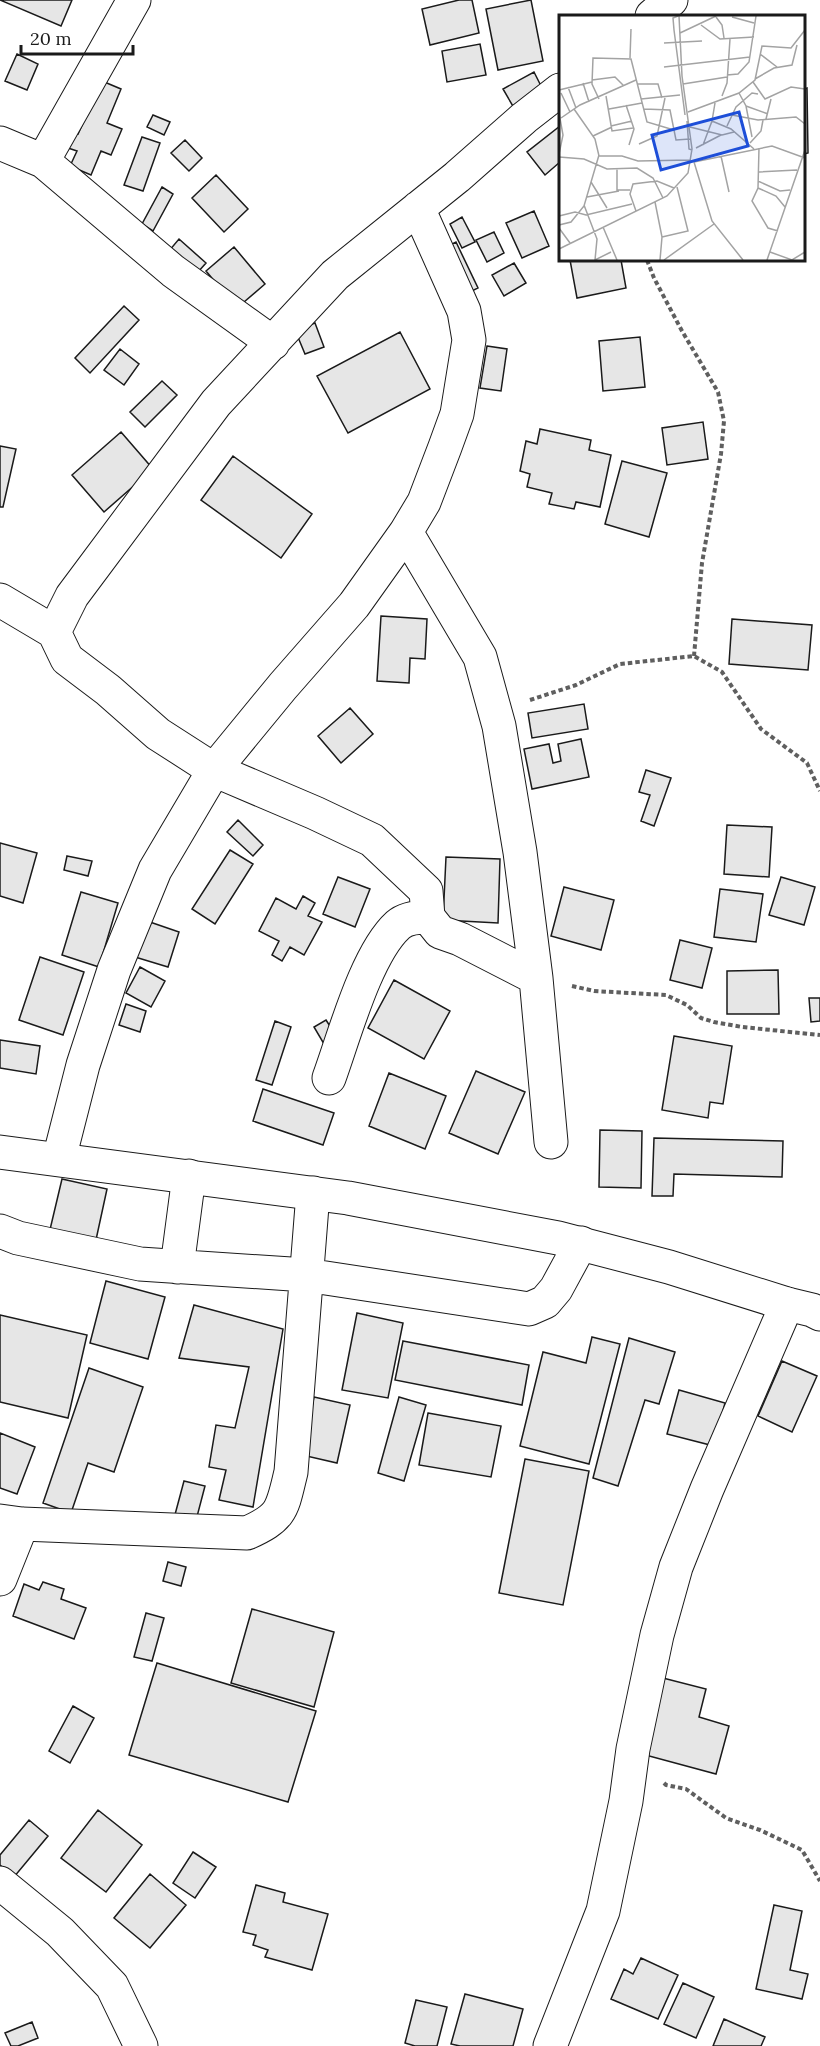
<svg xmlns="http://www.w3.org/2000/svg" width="820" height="2046" font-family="Lora,serif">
	<rect width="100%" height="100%" fill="#fff"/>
	<path fill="#e6e6e6" stroke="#1a1a1a" stroke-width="1.5" d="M0,0H72L61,26Z
		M459,0H472L479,33L430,45L422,9Z
		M531,0L543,61L498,70L486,9Z
		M480,44L486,75L447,82L442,51Z
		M17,54L38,64L27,90L5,81Z
		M534,72L544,92L514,108L503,89Z
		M102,81L121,89L107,123L122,129L111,155L101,151L91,175L70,166L77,151L68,148L74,133L78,134Z
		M807,88L808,153L804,154V89Z
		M153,115L170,122L164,135L147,127Z
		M560,126V162L545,175L527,152Z
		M142,137L160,143L143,191L124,185Z
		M185,140L202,158L189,171L171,153Z
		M216,175L248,209L224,232L192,198Z
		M162,187L173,194L153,231L142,224Z
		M534,211L549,246L522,258L506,223Z
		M462,217L475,242L462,248L450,224Z
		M494,232L504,253L487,262L476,240Z
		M179,239L206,263L190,281L163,258Z
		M456,242L478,288L462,296L440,250Z
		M234,247L265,284L237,308L206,271Z
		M570,260H621L626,288L577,298Z
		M514,263L526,283L504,296L492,275Z
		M124,306L139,320L90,373L75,358Z
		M315,323L324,347L305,354L295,330Z
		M400,332L430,389L348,433L317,376Z
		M640,337L645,387L603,391L599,341Z
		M487,346L507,349L501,391L480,388Z
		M120,349L139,364L124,385L104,370Z
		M162,381L177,395L145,427L130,412Z
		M703,422L708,459L667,465L662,428Z
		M540,429L591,440L589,450L611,455L600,507L576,502L574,509L549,504L552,493L527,487L530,474L520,471L526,441L537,444Z
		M121,432L153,469L104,512L72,475Z
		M0,446L16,449L3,507H0Z
		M233,456L312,514L281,558L201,500Z
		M622,461L667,473L649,537L605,524Z
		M381,616L427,619L425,659L410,658L409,683L377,681Z
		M732,619L812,625L808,670L729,664Z
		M584,704L588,729L532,738L528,713Z
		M350,708L373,734L341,763L318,736Z
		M581,739L589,777L532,789L524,749L549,744L553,763L561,761L558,744Z
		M646,770L671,778L654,826L641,821L650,795L639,792Z
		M238,820L263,845L253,856L227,832Z
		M727,825L772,827L769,877L724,874Z
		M0,843L37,853L23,903L0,896Z
		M230,850L253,864L215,924L192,909Z
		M67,856L92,861L88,876L64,870Z
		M446,857L500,859L498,923L443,920Z
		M338,877L370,889L355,927L323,914Z
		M781,877L815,887L804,925L769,915Z
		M564,887L614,900L601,950L551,936Z
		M720,889L763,894L756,942L714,937Z
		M81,892L118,903L99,967L62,955Z
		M303,896L315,903L308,916L322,922L304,955L290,947L282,961L272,955L279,941L259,931L276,898L296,909Z
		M147,921L179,932L168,967L135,957Z
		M680,940L712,948L702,988L670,980Z
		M40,957L84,972L63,1035L19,1020Z
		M140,967L165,981L151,1007L126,993Z
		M778,970L779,1014H727V971Z
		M394,980L450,1011L424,1059L368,1028Z
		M809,998H820V1021L811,1022Z
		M126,1004L146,1011L140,1032L119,1025Z
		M326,1020L337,1037L324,1044L314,1027Z
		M275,1021L291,1027L272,1085L256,1080Z
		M674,1036L732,1046L723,1104L710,1102L708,1118L662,1110Z
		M0,1040L40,1046L36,1074L0,1068Z
		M476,1071L525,1092L498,1154L449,1133Z
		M389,1073L446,1096L425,1149L369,1126Z
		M263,1089L334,1113L323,1145L253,1121Z
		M600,1130L642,1131L641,1188L599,1187Z
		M654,1138L783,1141L782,1177L674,1174L673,1196H652Z
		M62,1179L107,1189L94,1249L48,1238Z
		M106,1281L165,1297L148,1359L90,1343Z
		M194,1305L283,1329L253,1507L219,1500L226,1470L209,1467L216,1425L235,1428L249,1367L179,1358Z
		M357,1313L403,1323L388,1398L342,1390Z
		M0,1315L87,1335L68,1418L0,1402Z
		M592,1337L620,1344L589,1464L520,1446L543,1352L586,1363Z
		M629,1338L675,1352L659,1404L645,1400L618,1486L593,1478Z
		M403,1341L529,1365L522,1405L395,1380Z
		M782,1361L817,1376L792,1432L758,1416Z
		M89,1368L143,1387L114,1472L88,1463L71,1513L43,1503Z
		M679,1390L725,1403L714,1446L667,1434Z
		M314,1397L350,1405L337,1463L302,1455Z
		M399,1397L426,1405L404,1481L378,1473Z
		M428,1413L501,1426L491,1477L419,1465Z
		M0,1433L35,1447L17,1494L0,1488Z
		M525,1459L589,1471L563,1605L499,1593Z
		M184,1481L205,1486L194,1528L173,1522Z
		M168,1562L186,1567L181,1586L163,1581Z
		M43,1582L64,1589L61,1599L86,1608L74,1639L13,1616L24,1584L39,1590Z
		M252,1609L334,1632L314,1707L231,1683Z
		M146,1613L164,1618L152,1661L134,1657Z
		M157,1663L316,1711L288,1802L129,1755Z
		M659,1677L706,1689L699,1717L729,1726L716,1774L638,1753Z
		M73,1706L94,1718L70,1763L49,1751Z
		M98,1810L142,1845L106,1892L61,1858Z
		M29,1820L48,1836L14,1877L0,1865V1855Z
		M193,1852L216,1867L195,1898L173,1883Z
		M150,1874L186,1905L150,1948L114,1918Z
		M256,1885L285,1893L283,1902L328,1914L312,1970L265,1957L268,1950L253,1945L256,1935L243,1932Z
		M774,1905L802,1911L790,1970L808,1974L802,1999L756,1989Z
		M641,1958L678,1975L658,2019L611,1999L624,1969L633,1974Z
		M683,1983L714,1997L696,2038L664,2024Z
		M465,1994L523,2009L513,2046H460L451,2044Z
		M416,2000L447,2007L437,2046H415L405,2043Z
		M724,2019L765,2037L761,2046H713Z
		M32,2022L38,2038L18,2046H11L5,2033Z"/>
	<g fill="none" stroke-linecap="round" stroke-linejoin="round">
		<defs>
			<path id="street" d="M652,16L671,0
				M0,143L43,161L173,271L273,343
				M43,161L134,0
				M406,532L480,657L499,726L520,852L536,978L551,1142
				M0,600L54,632
				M536,978L460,939L440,932L428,917L426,891L372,840L315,813L214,770L158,734L108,690L67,659L54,632L72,596L216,403L335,275L457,177L524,118L560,90
				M329,1078C344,1037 366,954 398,925C406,918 418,917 428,917
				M59,1159L83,1065L114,970L155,870L214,770L283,686L354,605L406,532L424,502L445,447L457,414L469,340L464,311L418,208
				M0,1231L18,1238L140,1264L306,1275L529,1309L545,1302L556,1289L581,1243
				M177,1267L189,1176
				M0,1521L22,1524L247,1533C283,1517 282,1509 291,1472L313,1193
				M0,1579L22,1524
				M0,1883L60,1932L112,1986L141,2046
				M550,2046L603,1911L626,1801L633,1749L657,1635L676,1567L707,1489L787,1304"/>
			<path id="primary" d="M0,1152L348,1198L558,1238L669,1267L787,1304L812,1310L820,1314"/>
		</defs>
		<use href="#street" stroke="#1a1a1a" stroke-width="35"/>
		<use href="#primary" stroke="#1a1a1a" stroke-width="35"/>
		<path stroke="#5f5f5f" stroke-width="4" stroke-dasharray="4.5 3" stroke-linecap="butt" d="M647,260L654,278L682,331L718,392L724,421L721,454L702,563L694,656
			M530,700L576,685L620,664L694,656L722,672L761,729L807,763L820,791
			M572,986L594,991L666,995L687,1005L701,1018L714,1022L742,1027L820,1035
			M664,1783L666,1785L686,1789L726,1818L760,1830L802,1850L820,1881"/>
		<use href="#street" stroke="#fff" stroke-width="33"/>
		<use href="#primary" stroke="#fff" stroke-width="33"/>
	</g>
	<g transform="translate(559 15)">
		<rect width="246" height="246" fill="#fff"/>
		<path fill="none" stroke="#a3a3a3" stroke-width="1.5" d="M119,1L114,3L115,15L126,100M157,2L163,10L165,23M173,2L195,8M142,10L161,24L195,22M121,18L157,1M105,28L143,26M201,39L218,52M71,43L72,14M105,52L191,42M168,60L179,59L190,47L197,1M196,64L215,53L233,50L238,30M33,65L56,62L65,71M194,67L206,84L232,72L246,74M24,68L30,87M78,69H99L103,83M124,69L168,62M9,72L17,93M0,75L33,67M2,78L11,97M180,78L187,91L193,122M47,81L53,116L74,113M163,81L168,68L171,24M40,84L33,69L34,43L72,44L88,107L115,115M82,84L121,80M67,90L75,114L70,130M187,91L209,99M15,94L36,124L40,141H63L79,146L131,145M50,94L83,88M85,94L111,95L117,125L131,124M129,97L180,78L196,65L203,31L232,33L246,15M0,98L4,120L0,139M173,100L199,105L237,102L246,109M2,103L21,90L77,65M207,104L212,84M128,106L130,134L133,135M153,106L156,88M52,111L73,106M168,111L177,92L193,78L199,79M131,112L163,120L175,117M34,121L53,112M191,128L202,116L204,105M80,129L98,121L106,83M144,130L153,106L172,114L195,134M137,133L162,120M200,133L199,173L193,186L209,213L219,216M162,141L170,177M0,142L25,144L48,154L78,153L94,163L104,183M135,147L213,131L246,143M135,147L153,206L184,245M58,154V175H71M200,157L238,155M199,166L221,176L231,175M32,167L48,193M199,173L217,181L226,192M28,182L60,176M96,187L103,222L101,245M25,190L38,224L36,245L52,237M77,196L71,179L74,169L98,166L115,173M0,201L16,197L27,200L73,189M0,210L12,207L25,191L40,140M44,212L58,245M0,213L11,228M103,222L129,216L118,172M0,234L108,181L129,158L133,134L123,61L120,1M211,237L233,245L246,237M105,245L155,209M208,245L246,135"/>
		<path fill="#1d4ed8" fill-opacity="0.15" stroke="#1d4ed8" stroke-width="3" d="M180,97L189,131L102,155L93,120Z"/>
		<rect width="246" height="246" fill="none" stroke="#1a1a1a" stroke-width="3"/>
	</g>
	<path d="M21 45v9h112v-9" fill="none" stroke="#1a1a1a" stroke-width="3"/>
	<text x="30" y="45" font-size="18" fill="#1a1a1a" stroke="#ffffff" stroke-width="4.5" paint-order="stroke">20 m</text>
</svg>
